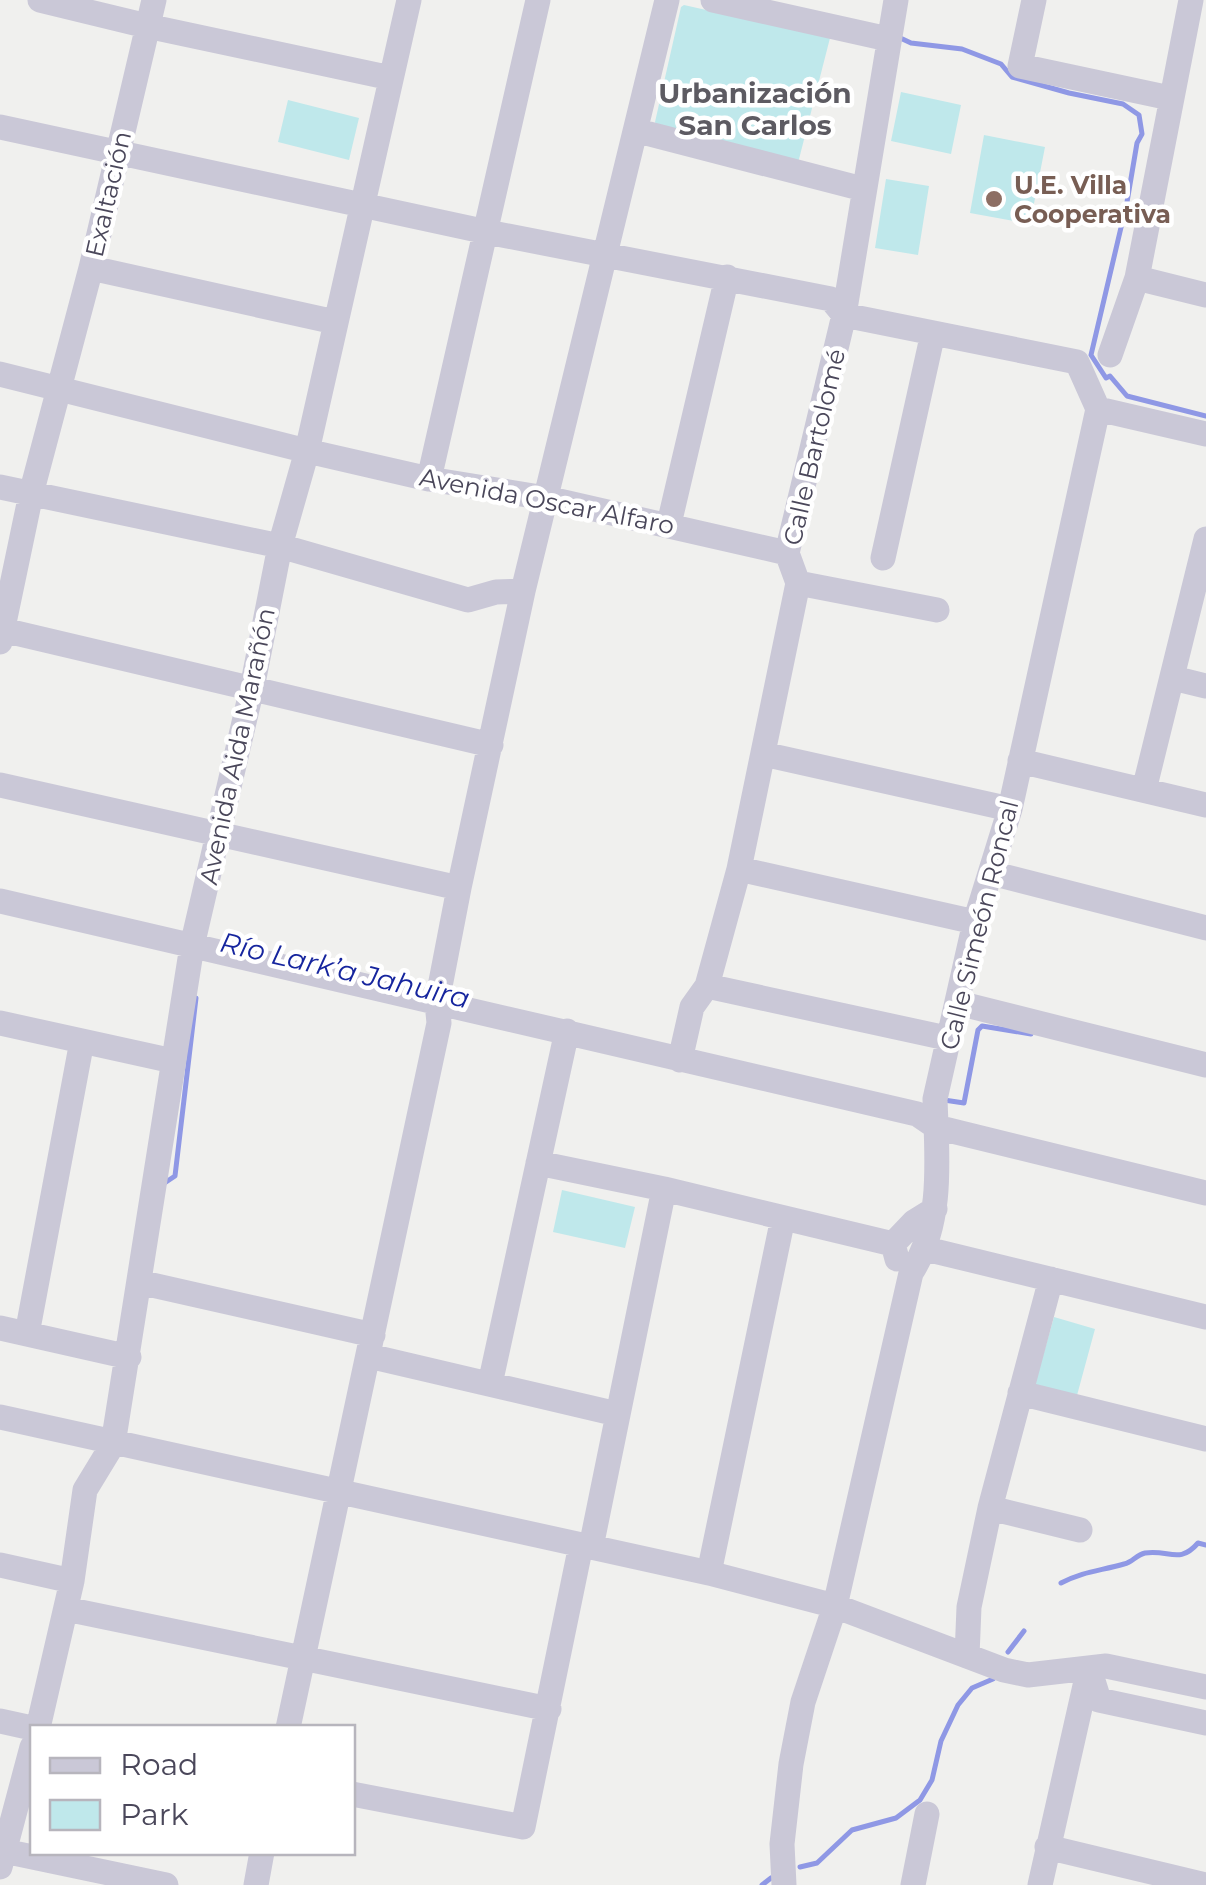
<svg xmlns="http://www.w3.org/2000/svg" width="1206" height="1885" font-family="Montserrat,sans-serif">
	<rect width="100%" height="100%" fill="#f0f0ee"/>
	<path fill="#bfe8eb" d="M684,5L830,38L798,163L658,129L655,122L681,7Z
		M901,92L961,105L951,154L891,141Z
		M288,100L359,118L349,160L278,142Z
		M984,135L1045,147L1030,224L970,213Z
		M886,179L929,186L918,255L875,248Z
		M562,1190L635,1207L625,1248L553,1232Z
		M1054,1317L1095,1329L1076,1399L1034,1387Z"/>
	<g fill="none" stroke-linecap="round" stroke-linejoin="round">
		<path stroke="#8f98e5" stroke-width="5" d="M896,36L911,43L962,49L1001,64L1012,77L1069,93L1123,104L1139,115L1142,134L1137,143L1127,202L1091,355L1106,378L1110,376L1127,396L1206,416
			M944,1100L964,1103L978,1030L982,1026L1031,1034
			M163,1184L175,1176L196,998
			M1061,1583C1084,1571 1100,1571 1124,1564C1133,1562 1136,1555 1145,1553C1169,1549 1179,1565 1198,1543L1206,1545
			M1008,1652L1024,1631
			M800,1867L817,1863L852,1830L896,1818L920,1800L932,1780L941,1741L958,1705L972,1688L993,1679
			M762,1885L771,1878"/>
		<path stroke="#cac8d7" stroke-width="25" d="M40,0L147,26L391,78
			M713,0L888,39
			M1034,0L1020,66L1170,98
			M0,127L487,232L831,299L844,315L1077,362L1098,409L1010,809L975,922L935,1099C937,1158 944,1222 911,1273L835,1606L803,1702L791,1764L782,1844L784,1885
			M638,131L863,189
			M91,268L335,322
			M1137,278L1206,295
			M1110,355L1137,278L1191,0
			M0,374L307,451L429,479L546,498L787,553
			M1098,409L1206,434
			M429,479L538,0
			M0,487L280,546L468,600L496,592L523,591
			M669,524L727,277
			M883,558L933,333
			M798,583L937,610
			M3,630L491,745
			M0,642L31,494L91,268L154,0
			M1173,678L1206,686
			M763,754L1010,809
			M1020,761L1206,805
			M0,785L459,888
			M1144,790L1206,539
			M739,869L975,922
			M991,873L1206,928
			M0,901L917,1114L936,1127L1206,1193
			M707,986L951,1039
			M958,1003L1206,1065
			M0,1023L173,1061
			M680,1060L692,1007L707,986L739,869L798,583L787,553L844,315L896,0
			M538,1163L664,1189L893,1244
			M926,1249L1206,1317
			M897,1259L893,1244L914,1222L935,1209
			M139,1282L373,1335
			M0,1328L129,1357
			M27,1334L82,1041
			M369,1356L617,1414
			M490,1384L567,1031
			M1020,1393L1206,1439
			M0,1417L709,1573L835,1606L1004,1670L1028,1675L1106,1666L1206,1687
			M990,1508L1080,1530
			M591,1547L664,1189
			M0,1565L72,1581
			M709,1573L783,1218
			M66,1609L549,1709
			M967,1656L969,1607L990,1508L1051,1279
			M1089,1668L1099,1700L1206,1723
			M0,1721L32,1728
			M38,1728L72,1581L85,1490L113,1444L192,946L252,688L280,546L307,451L409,0
			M288,1728L439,1023L437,1002L459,888L523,591L667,0
			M352,1794L523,1827L581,1545
			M1047,1847L1206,1885
			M4,1851L166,1885
			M0,1867L32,1747
			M256,1885L262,1852
			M913,1885L927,1814
			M1040,1885L1089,1668"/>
	</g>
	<circle fill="#8d6e63" stroke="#fff" stroke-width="4" cx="994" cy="199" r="10"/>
	<g text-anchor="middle" stroke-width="9" stroke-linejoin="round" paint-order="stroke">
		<g font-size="25" font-weight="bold" fill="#785e54" stroke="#fff" text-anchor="start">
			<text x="1014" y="194">U.E. Villa<tspan x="1014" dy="29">Cooperativa</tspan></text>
		</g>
		<g font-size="25" fill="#4a475a" stroke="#fff">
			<text transform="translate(108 194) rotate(-77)" y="9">Exaltación</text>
			<text transform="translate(814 447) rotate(-77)" y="9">Calle Bartolomé</text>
			<text transform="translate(547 501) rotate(11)" y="9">Avenida Oscar Alfaro</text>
			<text transform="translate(237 746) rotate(-78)" y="9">Avenida Aida Marañón</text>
			<text transform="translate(979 925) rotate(-76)" y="9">Calle Simeón Roncal</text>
		</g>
		<g font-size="28" font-weight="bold" fill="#5d5b62" stroke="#fff">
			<text x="755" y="103">Urbanización<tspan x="755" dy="32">San Carlos</tspan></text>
		</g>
		<g font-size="28" font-style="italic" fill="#16259e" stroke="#fff">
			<text transform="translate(345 970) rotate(13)" y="10">Río Lark’a Jahuira</text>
		</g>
	</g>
	<rect x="30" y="1725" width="325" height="130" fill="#ffffff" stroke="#b7b5bd" stroke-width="2.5"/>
	<rect x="50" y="1758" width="50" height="15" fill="#cac8d7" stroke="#b7b5bd" stroke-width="2.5"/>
	<text x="120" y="1775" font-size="30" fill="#4a475a">Road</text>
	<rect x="50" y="1800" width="50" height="30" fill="#bfe8eb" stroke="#b7b5bd" stroke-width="2.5"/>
	<text x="120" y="1825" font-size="30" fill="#4a475a">Park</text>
</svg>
